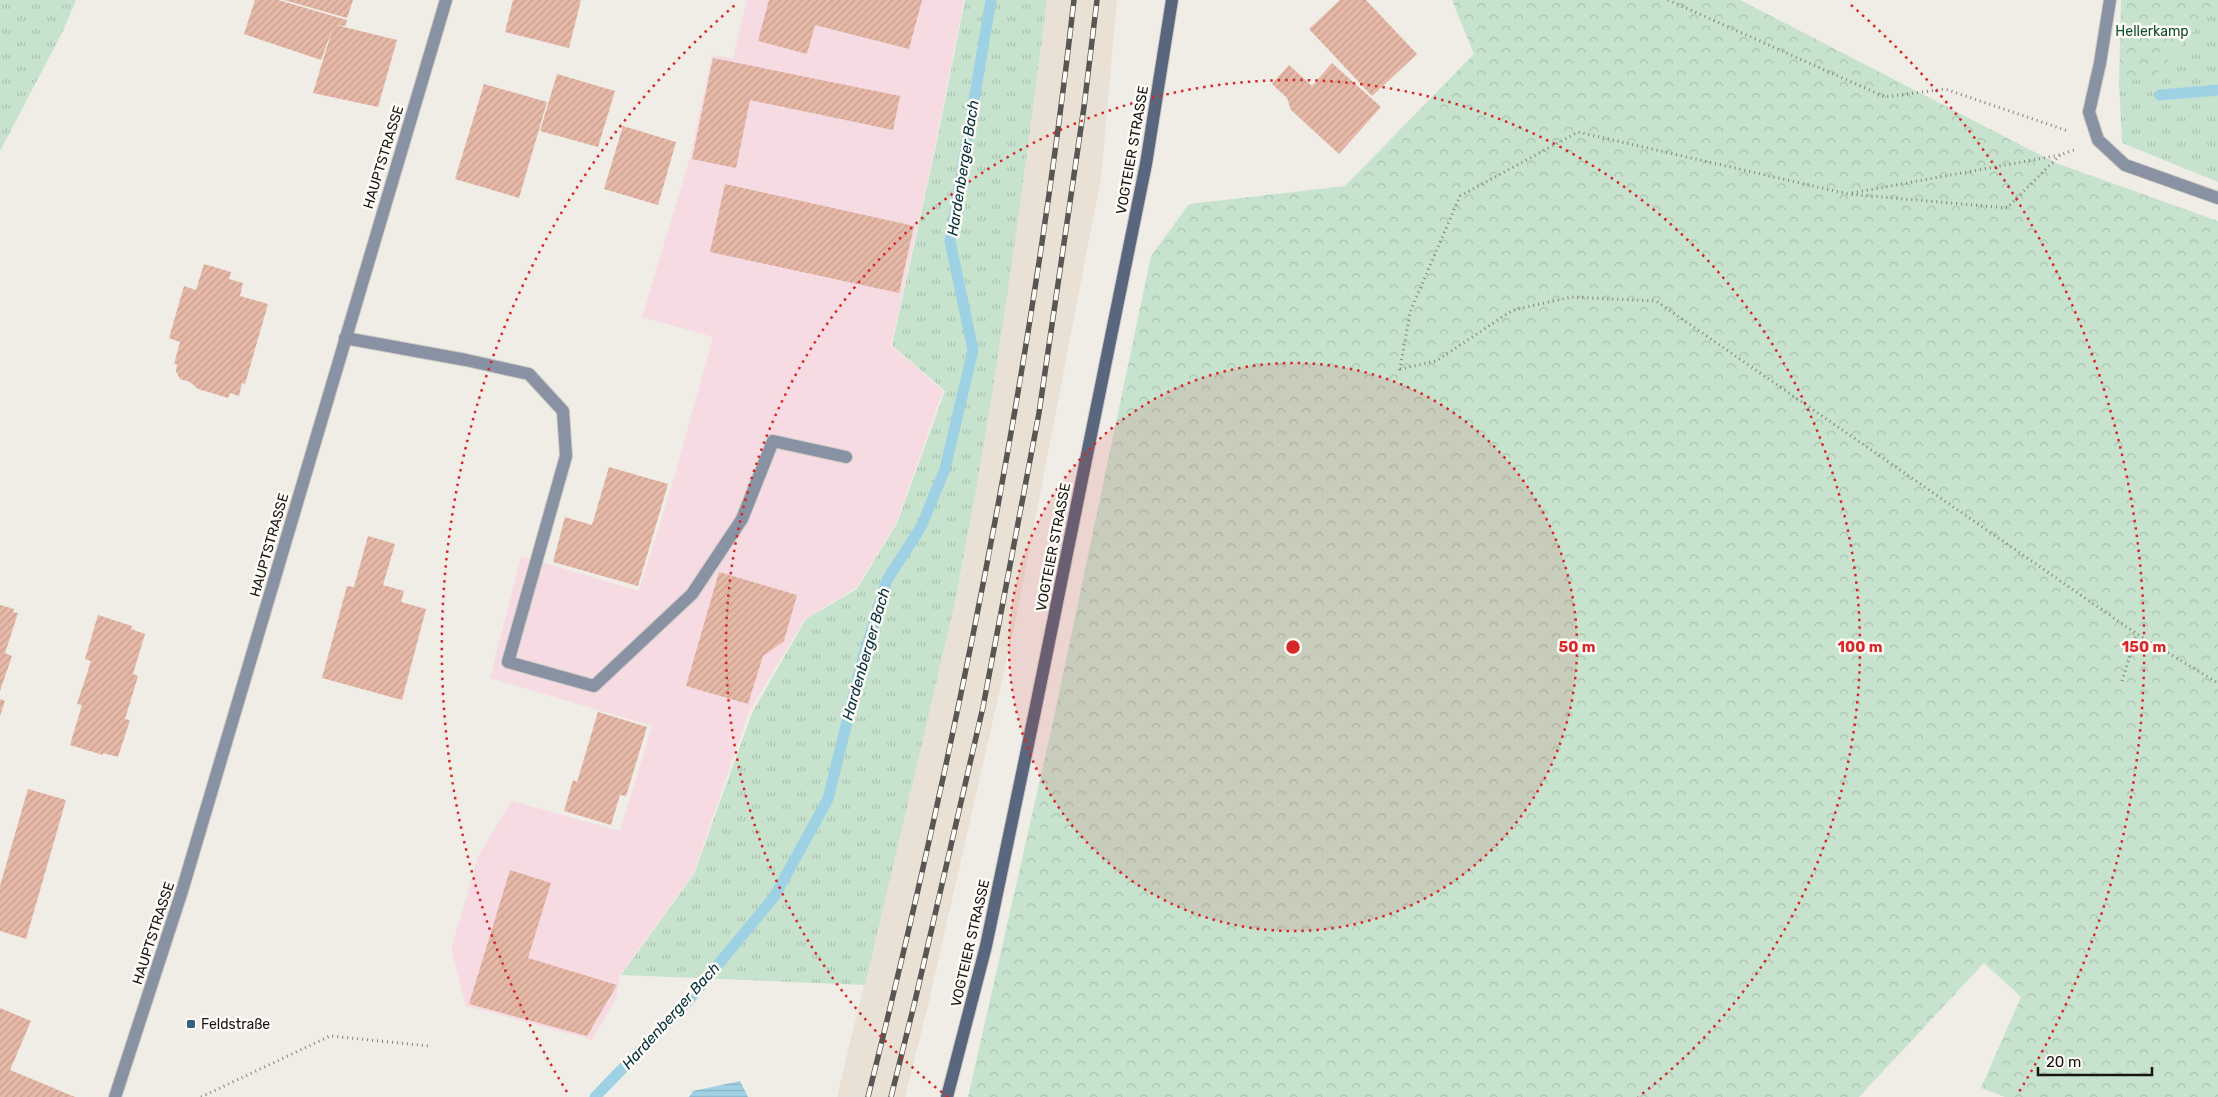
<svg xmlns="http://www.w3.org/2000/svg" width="2218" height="1097" font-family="Rubik,sans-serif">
	<defs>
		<pattern id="grass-tufts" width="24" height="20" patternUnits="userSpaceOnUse" patternTransform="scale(1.25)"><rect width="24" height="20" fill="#c7e3ce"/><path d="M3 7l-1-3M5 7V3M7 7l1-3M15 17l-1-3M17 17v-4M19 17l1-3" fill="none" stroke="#aac2b0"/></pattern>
		<pattern id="forest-crowns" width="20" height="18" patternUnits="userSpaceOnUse" patternTransform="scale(1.25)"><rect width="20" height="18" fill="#c7e3ce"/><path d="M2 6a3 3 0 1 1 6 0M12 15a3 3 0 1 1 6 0" fill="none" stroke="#aac2b0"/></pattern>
		<pattern id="water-rules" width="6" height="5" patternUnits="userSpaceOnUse" patternTransform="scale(1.25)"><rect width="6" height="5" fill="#9fd1e4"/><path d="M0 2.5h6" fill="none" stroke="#88b3c3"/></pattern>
		<pattern id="building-hatch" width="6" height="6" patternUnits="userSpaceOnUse" patternTransform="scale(1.25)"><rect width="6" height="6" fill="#e6b8a7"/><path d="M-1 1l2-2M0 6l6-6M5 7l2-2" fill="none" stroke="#c59d8f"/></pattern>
	</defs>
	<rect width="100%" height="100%" fill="#f0ede7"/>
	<path fill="#f6dbe2" d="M747,0H964L936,142L891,345L943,391L896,523L857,587L804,620L749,712L693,874L620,975L616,999L592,1040L466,1006L451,949L478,856L512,801L620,831L652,726L490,678L521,556L639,591L675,475L713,337L642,317L690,158L712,55L733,58Z"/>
	<path fill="#e9e1d5" d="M1047,0H1117L1101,178L1016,619L929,1001L905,1097H837L954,607L966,547L1027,155Z"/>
	<path fill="url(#grass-tufts)" d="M0,0H76L63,31L0,151Z
		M965,0H1047C1021,203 994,406 954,607L865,985L621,975L694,874L752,713L806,619L857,589L897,523L945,391L892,345L937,141Z
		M2218,0V182L2122,143L2119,83L2138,35Z"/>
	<path fill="url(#forest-crowns)" d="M1452,0H1740L2056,163L2218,221V1097H2005L1981,1088L2021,997L1984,963L1859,1097H968L1053,722L1151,256L1189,204L1345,186L1474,54Z
		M2121,0H2218V3L2154,77L2119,83Z"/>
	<path fill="url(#water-rules)" d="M740,1081L748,1097H689L693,1091Z"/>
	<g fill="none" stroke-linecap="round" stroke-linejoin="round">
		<path stroke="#9fd1e4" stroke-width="11" d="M2160,95L2218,90
			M595,1097L688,1001L774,897L828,799L862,661L887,580L921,527L945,469L973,350L950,241L991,0"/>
	</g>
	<path fill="url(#building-hatch)" d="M255,0H278L347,20L345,26L336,25L397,40L378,107L313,93L333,27L321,60L244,34Z
		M284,0H353L347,18Z
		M513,0H581L569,48L505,32Z
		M769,0H922L909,49L815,25L807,54L758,41Z
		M1340,0H1366L1417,54L1372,96L1309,29Z
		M713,58L900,96L893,130L750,100L736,168L692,159Z
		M1332,63L1381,107L1339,154L1291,110L1287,98L1272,84L1289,65L1312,86Z
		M557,74L615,91L598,147L540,131Z
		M484,84L547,102L519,198L455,179Z
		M623,126L676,142L658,205L604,189Z
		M725,184L914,226L899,293L710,252Z
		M204,264L231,272L229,279L243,283L240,296L268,304L245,384L242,383L239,396L230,393L228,398L198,389L190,382L180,379L176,371L177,364H174L180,342L169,338L184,286L196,290Z
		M609,467L668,484L638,586L553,562L565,517L592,525Z
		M368,536L395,544L383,585L404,591L401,602L426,609L402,700L322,678L347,586L354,587Z
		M719,572L797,595L784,641L763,656L748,704L686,686Z
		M0,605L14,609L13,612L18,613L5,653L12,656L0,691Z
		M98,615L132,626L131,629L145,634L133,674L138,676L125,719L130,720L118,757L103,753V755L70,745L82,705L77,704L91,661L85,659Z
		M0,699L5,701L0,716Z
		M598,712L647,727L626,796L620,795L611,825L564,811L573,780L577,782Z
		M28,789L66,800L26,939L0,931V886Z
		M510,870L551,883L528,958L617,985L587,1036L469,1004Z
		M0,1008L31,1021L10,1070L75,1097H0Z"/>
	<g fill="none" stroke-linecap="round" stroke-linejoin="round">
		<defs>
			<path id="service" d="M2110,0L2100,63L2089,112L2098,140L2125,165L2218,198
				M345,338L466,360L529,374L563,411L566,456L508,662L594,686L692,594L742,519L773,441L846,457"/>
			<path id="minor" d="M115,1097L182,891L446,0"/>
			<path id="secondary" d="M947,1097L986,946L1035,711L1146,164L1172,0"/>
		</defs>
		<use href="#service" stroke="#cdcac5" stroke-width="14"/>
		<use href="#minor" stroke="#cdcac5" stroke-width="14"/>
		<use href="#secondary" stroke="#cdcac5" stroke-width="14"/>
		<path stroke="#83817d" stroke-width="3" stroke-dasharray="1 4" stroke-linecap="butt" d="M1668,0L1885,97L1945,89L2068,131
			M2060,155L2007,208L1848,194L1578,132L1460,196L1410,312L1400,369L1436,361L1513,310L1572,297L1656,301L2137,634L2218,683
			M1852,193L2060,155L2074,150
			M2122,681L2137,634
			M201,1097L330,1036L429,1046"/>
		<use href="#service" stroke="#8992a2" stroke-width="12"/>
		<use href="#minor" stroke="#8992a2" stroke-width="12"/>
		<use href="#secondary" stroke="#5a667d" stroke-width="12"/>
		<defs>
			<path id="rail" d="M868,1097C959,736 1032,370 1074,0
				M891,1097L915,1001L983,707L1039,413L1084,107L1097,0"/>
		</defs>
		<use href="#rail" stroke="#585653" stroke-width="5.5"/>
		<use href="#rail" stroke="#fefaf5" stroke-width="4" stroke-dasharray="11" stroke-linecap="butt"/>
	</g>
	<circle cx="1293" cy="647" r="284" fill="#d62828" fill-opacity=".12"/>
	<g fill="none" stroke="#d62828" stroke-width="2.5" stroke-dasharray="2.5 5">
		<circle cx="1293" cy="647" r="284"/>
		<path d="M948 1097A567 567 0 1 1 1638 1097"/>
		<path d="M567 1092A851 851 0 0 1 735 5M1851 5A851 851 0 0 1 2019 1092"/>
	</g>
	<rect fill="#316380" stroke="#fefaf5" stroke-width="2" x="186" y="1019" width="10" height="10" rx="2.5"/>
	<g text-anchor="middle" stroke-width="5" stroke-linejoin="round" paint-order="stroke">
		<g font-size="14" fill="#0e4f2b" stroke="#fefaf5">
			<text x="2152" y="36">Hellerkamp</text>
		</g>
		<g font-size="14" fill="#161513" stroke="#fefaf5">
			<text transform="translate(1132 150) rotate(-80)" y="5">VOGTEIER STRASSE</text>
			<text transform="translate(383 157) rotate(-73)" y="5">HAUPTSTRASSE</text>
			<text transform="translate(269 545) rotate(-74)" y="5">HAUPTSTRASSE</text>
			<text transform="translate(1053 547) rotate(-79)" y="5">VOGTEIER STRASSE</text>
			<text transform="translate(153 933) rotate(-72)" y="5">HAUPTSTRASSE</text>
			<text transform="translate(970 943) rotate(-77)" y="5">VOGTEIER STRASSE</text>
		</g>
		<g font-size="14" fill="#161513" stroke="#fefaf5" text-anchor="start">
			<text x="201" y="1029">Feldstraße</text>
		</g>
		<g font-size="15" font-style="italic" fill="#002f3d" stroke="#fefaf5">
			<text transform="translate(963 168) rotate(-81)" y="5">Hardenberger Bach</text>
			<text transform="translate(866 654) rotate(-74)" y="5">Hardenberger Bach</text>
			<text transform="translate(671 1016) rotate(-48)" y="5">Hardenberger Bach</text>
		</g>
	</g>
	<circle cx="1293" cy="647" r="8" fill="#d62828" stroke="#fefaf5" stroke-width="2.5"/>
	<g font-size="15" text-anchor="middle" font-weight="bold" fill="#d62828" stroke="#fefaf5" stroke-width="5" stroke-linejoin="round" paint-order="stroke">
		<text x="1577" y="652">50 m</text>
		<text x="1860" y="652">100 m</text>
		<text x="2144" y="652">150 m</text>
	</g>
	<path d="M2038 1067v8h114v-8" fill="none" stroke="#161513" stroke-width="2.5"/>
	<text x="2046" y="1067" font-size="15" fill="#161513" stroke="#fefaf5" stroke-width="4" paint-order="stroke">20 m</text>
</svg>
